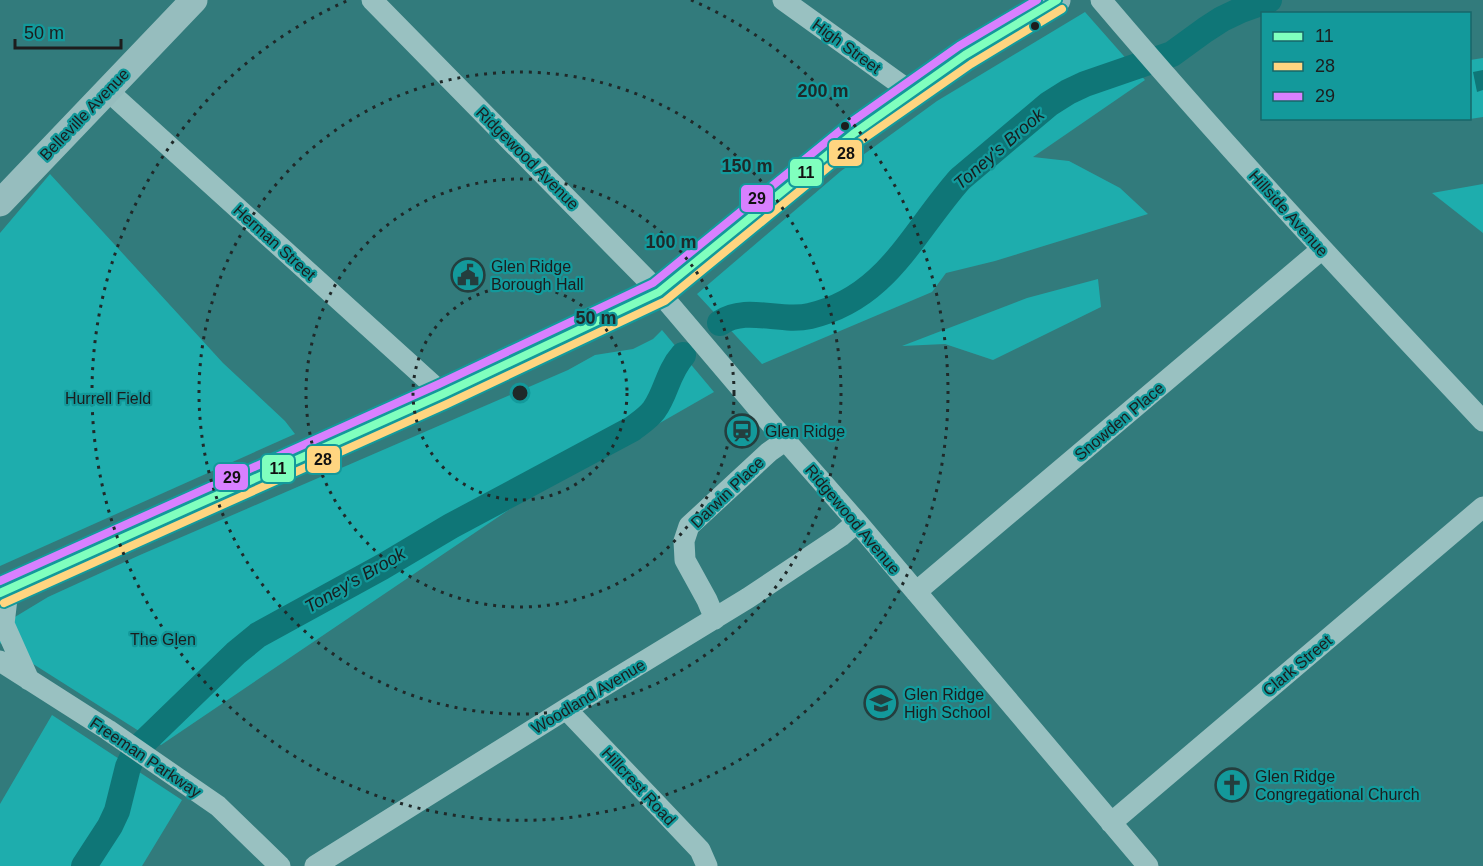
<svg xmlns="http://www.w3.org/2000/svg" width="1483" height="866" font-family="Arial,sans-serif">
	<rect width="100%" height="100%" fill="#327b7c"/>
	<path fill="#1eadad" d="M1085,12L1145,80L1033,157L1069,161L1120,188L1148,214L995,261L946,273L932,292L762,364L697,294L841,171L937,101Z
		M1483,58V117L1470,119V60Z
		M50,174L223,363L285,421L295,434L0,566V233Z
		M1483,184V233L1432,193Z
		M1098,279L1101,307L993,360L945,344L902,346L1027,298Z
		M662,330L714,392L513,507L161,745L0,643V626L48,597L140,555L568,370L595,355L633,349L653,339Z
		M52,715L182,800L142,866H0V804Z"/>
	<path fill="#0f7677" d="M1483,70V90L1477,92L1473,72Z"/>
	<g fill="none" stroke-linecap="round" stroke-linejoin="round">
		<path stroke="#0f7677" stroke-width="26" d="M720,323C746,305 780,323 810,316C887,298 912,233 960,179L1049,104L1068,92L1085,84L1172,54L1205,30L1222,19L1241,10L1269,0
			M84,866L110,826L117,811L128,767L133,756L142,744L236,653L258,635L382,567L451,526L632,429C640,423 648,418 654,410C667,392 667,373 683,355"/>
		<path stroke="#99c1c1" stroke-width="21" d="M372,0L659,292L772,425L857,522L1148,866
			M783,0L911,92
			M1101,0C1224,145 1353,283 1483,421
			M107,90L443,394
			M8,590L4,624L29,680
			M916,592L1322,249
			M715,619L707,600L685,560L684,541L689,526L769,452L786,440
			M0,661L108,730L218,806L280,866
			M566,709L700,850L707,866
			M1111,823L1483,507
			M315,866L566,709L748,598L841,536L857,522"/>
		<path stroke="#96bdbe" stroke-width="27" d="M0,203L194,0
			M0,593L443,394L659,292L853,134L965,55L1057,0"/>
		<defs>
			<path id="bus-1" d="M0,593L443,394L659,292L853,134L965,55L1057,0"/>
			<path id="bus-2" d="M4,603L447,404L665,301L859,142L971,64L1062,9"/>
			<path id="bus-3" d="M0,581L439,384L653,283L847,125L959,46L1037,0"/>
		</defs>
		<use href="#bus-1" stroke="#13999b" stroke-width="12"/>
		<use href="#bus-2" stroke="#13999b" stroke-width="12"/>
		<use href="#bus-3" stroke="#13999b" stroke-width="12"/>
		<use href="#bus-1" stroke="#80ffbe" stroke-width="8"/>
		<use href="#bus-2" stroke="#ffd580" stroke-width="8"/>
		<use href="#bus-3" stroke="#d880ff" stroke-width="8"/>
	</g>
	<g fill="none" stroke="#1f2929" stroke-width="3" stroke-dasharray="3 6">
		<circle cx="520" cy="393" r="107"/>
		<circle cx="520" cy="393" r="214"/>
		<circle cx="520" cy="393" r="321"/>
		<path d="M691 0A428 428 0 1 1 349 0"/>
	</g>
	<defs>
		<symbol id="civic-ring" viewBox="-11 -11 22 22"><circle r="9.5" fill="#13999b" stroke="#243e3e" stroke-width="1.5"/><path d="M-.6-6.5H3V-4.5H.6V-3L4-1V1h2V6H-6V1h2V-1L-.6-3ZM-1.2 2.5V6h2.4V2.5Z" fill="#243e3e"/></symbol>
		<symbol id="station-ring" viewBox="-11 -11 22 22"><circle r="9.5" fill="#13999b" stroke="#243e3e" stroke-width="1.5"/><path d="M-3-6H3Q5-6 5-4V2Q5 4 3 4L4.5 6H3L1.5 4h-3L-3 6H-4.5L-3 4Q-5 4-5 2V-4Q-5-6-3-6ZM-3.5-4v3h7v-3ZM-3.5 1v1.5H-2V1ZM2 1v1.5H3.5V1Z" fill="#243e3e"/></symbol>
		<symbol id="school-ring" viewBox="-11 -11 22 22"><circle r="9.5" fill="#13999b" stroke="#243e3e" stroke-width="1.5"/><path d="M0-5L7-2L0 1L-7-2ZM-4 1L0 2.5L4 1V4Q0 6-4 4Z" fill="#243e3e"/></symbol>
		<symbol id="church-ring" viewBox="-11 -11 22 22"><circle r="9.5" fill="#13999b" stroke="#243e3e" stroke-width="1.5"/><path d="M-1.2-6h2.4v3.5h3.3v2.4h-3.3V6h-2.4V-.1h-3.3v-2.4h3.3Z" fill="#243e3e"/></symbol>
	</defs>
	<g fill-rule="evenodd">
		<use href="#civic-ring" x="449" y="256" width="38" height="38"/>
		<use href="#station-ring" x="723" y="412" width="38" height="38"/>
		<use href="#school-ring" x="862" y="684" width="38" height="38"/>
		<use href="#church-ring" x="1213" y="766" width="38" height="38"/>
	</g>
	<g fill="#1d1d1d" stroke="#13999b" stroke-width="2">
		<circle cx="1035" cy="26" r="5"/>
		<circle cx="845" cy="126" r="5"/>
	</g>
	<g text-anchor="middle" stroke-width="4.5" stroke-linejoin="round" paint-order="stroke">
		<g font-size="16" fill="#1d1d1d" stroke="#13999b">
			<text transform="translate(847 46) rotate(36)" y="6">High Street</text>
			<text transform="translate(84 114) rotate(-46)" y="6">Belleville Avenue</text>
			<text transform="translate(528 158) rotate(45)" y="6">Ridgewood Avenue</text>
			<text transform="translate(1289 213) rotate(48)" y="6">Hillside Avenue</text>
			<text transform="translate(275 242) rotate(42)" y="6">Herman Street</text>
			<text transform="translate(1119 421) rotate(-40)" y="6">Snowden Place</text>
			<text transform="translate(727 492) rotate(-44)" y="6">Darwin Place</text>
			<text transform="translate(853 519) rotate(50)" y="6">Ridgewood Avenue</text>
			<text transform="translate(1297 665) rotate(-40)" y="6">Clark Street</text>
			<text transform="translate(588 696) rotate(-31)" y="6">Woodland Avenue</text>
			<text transform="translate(146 757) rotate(34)" y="6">Freeman Parkway</text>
			<text transform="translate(639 786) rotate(47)" y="6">Hillcrest Road</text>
		</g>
		<g font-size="16" fill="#1d1d1d" stroke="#13999b" text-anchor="start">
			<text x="491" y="272">Glen Ridge<tspan x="491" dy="18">Borough Hall</tspan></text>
			<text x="765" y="437">Glen Ridge</text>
			<text x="904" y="700">Glen Ridge<tspan x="904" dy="18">High School</tspan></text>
			<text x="1255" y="782">Glen Ridge<tspan x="1255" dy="18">Congregational Church</tspan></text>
		</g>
		<g font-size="16" fill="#1b1d1d" stroke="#13999b">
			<text x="108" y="404">Hurrell Field</text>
			<text x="163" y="645">The Glen</text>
		</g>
		<g font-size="18" font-style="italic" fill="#191d1d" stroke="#13999b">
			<text transform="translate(999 149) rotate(-41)" y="6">Toney's Brook</text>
			<text transform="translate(355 580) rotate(-30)" y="6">Toney's Brook</text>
		</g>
	</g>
	<circle cx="520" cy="393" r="9" fill="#1f2929" stroke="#13999b" stroke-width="3"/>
	<g font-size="18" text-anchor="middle" font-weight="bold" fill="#1f2929" stroke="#13999b" stroke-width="4.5" stroke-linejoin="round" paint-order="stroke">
		<text x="823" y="97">200 m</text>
		<text x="747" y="172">150 m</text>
		<text x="671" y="248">100 m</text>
		<text x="596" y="324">50 m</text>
	</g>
	<g stroke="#13999b" stroke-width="2">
		<rect x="828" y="139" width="35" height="28" rx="6" fill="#ffd580"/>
		<rect x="789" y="158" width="34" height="29" rx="6" fill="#80ffbe"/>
		<rect x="740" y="184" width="34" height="29" rx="6" fill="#d880ff"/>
		<rect x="306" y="445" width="35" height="29" rx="6" fill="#ffd580"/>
		<rect x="261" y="454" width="34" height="29" rx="6" fill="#80ffbe"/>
		<rect x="214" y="463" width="35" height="28" rx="6" fill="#d880ff"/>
	</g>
	<g font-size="16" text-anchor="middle" font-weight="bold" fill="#111">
		<text x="846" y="159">28</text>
		<text x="806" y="178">11</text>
		<text x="757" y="204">29</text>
		<text x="323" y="465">28</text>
		<text x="278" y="474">11</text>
		<text x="232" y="483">29</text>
	</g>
	<rect x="1261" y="12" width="210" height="108" fill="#13999b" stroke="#176769" stroke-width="1.5"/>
	<rect x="1273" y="32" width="30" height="9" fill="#80ffbe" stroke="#176769" stroke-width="1.5"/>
	<text x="1315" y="42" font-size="18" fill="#1d1d1d">11</text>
	<rect x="1273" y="62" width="30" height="9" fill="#ffd580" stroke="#176769" stroke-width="1.5"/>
	<text x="1315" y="72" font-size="18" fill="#1d1d1d">28</text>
	<rect x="1273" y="92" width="30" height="9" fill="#d880ff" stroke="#176769" stroke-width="1.5"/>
	<text x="1315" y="102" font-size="18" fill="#1d1d1d">29</text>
	<path d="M15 39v9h106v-9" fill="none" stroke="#1d1d1d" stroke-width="3"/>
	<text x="24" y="39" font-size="18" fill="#1d1d1d" stroke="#13999b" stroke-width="4.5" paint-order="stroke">50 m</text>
</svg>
